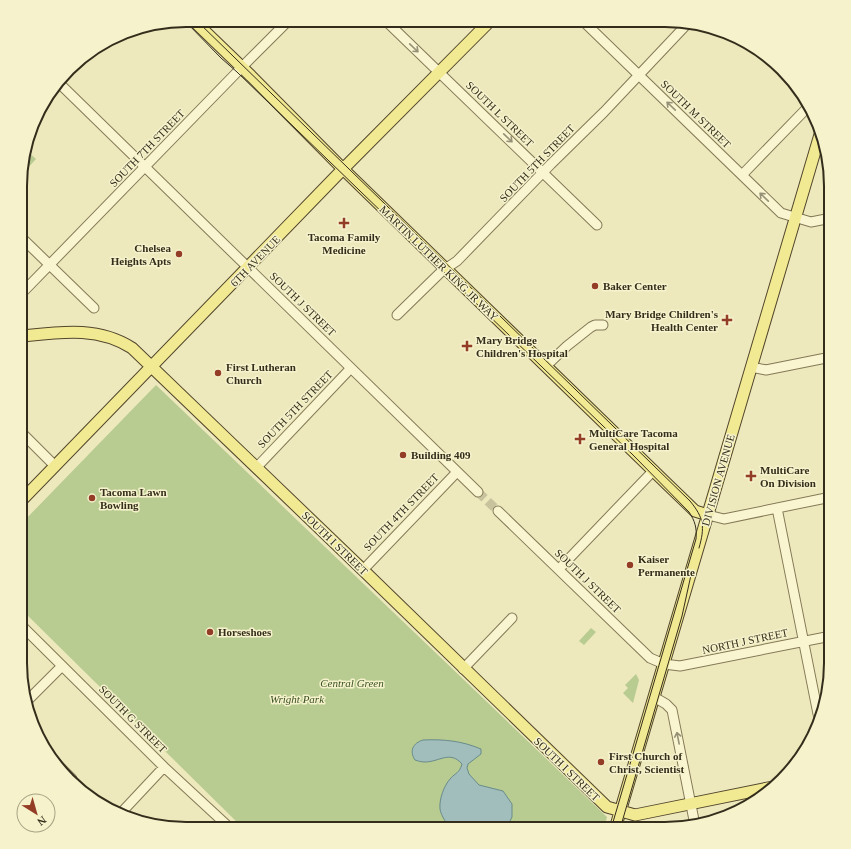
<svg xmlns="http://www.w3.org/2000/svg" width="851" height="849" font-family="'Times New Roman',serif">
	<rect width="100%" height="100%" fill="#ede9bd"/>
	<path fill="#b8cb91" d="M25,149L36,159L23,173V154Z
		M156,385L607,817L604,829H244L21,609V524Z
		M591,628L596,632L584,645L579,641Z
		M636,674L639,680L633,703L623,693L628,688L625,685Z"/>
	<path fill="#a1bebc" stroke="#688c8b" d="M423,740C444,739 462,741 481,749V754L468,764L467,768L469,774L479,785L503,791L512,804V817L506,829H451C447,824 441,816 440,809C439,799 444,786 450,779C456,772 459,774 462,764C450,750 439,762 425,762C421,762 418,761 415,760C409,751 413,743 423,740Z"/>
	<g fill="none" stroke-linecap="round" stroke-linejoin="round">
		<path stroke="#c8c39d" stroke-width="9" stroke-dasharray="9 4.5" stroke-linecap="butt" d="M478,492L498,511"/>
		<defs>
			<path id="minor" d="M386,21L597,225
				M583,21L781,213L811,222L831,218
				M59,83L478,492
				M742,175L808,107
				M23,239L94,308
				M22,293L242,67L289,20
				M397,315L442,271L457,261L551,164L604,112L689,22
				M546,366L567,346L591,327L595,325H603
				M751,367L766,370L831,357
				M22,433L55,466
				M257,467L351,368
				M777,508L818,714
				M498,511L650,658L664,664L680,666L831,636
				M708,515L724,519L831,497
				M559,569L654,470
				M363,570L457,472
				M21,625L164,767L231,829
				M463,669L512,618
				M654,697L666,704L672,710L695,825
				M26,702L62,666
				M51,758L72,779
				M120,814L164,767"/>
			<path id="major" d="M193,20L251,76L343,169L666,483L695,511L708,515
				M22,336C60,332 98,326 132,348L363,570L607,807L635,815L773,787
				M21,501L343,169L490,21
				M615,829L821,131"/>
		</defs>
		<use href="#minor" stroke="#857956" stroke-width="11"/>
		<use href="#major" stroke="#52462b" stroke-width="13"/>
		<use href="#minor" stroke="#f8f5d0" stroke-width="9"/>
		<use href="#major" stroke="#f2e993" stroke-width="11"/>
		<path stroke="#342d1b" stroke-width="1" d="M184,20L221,58L237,72L633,455L689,512C695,521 697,528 696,539L611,829
			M196,20L690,501C704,518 705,527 699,548
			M620,829L682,616L691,575"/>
	</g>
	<defs><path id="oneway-shaft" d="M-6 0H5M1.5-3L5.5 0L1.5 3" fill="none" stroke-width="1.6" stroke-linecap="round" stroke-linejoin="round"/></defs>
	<g stroke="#969176">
		<use href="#oneway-shaft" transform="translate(414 48) rotate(44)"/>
		<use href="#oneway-shaft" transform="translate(671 106) rotate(-136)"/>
		<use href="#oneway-shaft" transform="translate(508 138) rotate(44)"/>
		<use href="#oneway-shaft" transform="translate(764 197) rotate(-136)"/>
		<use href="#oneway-shaft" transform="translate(678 738) rotate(-101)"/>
	</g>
	<g fill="#943d26" stroke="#f5f2cc" stroke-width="1.5">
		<path d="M342 217h4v4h4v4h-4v4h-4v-4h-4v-4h4z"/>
		<circle cx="179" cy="254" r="4"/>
		<circle cx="595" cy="286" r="4"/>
		<path d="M725 314h4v4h4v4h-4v4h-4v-4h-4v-4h4z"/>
		<path d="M465 340h4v4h4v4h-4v4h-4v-4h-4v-4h4z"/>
		<circle cx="218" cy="373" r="4"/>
		<path d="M578 433h4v4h4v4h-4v4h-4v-4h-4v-4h4z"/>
		<circle cx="403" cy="455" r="4"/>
		<path d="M749 470h4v4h4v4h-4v4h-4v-4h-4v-4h4z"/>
		<circle cx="92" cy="498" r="4"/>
		<circle cx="630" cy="565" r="4"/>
		<circle cx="210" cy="632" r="4"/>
		<circle cx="601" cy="762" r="4"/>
	</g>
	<g text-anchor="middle" stroke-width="3" stroke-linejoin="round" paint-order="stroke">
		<g font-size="11" fill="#342d1b" stroke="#f5f2cc">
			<text transform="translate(500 114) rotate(44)" y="4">SOUTH L STREET</text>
			<text transform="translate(696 114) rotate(44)" y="4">SOUTH M STREET</text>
			<text transform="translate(147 148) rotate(-46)" y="4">SOUTH 7TH STREET</text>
			<text transform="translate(537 163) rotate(-46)" y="4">SOUTH 5TH STREET</text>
			<text transform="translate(255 261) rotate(-46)" y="4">6TH AVENUE</text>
			<text transform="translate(439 263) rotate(44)" y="4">MARTIN LUTHER KING JR WAY</text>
			<text transform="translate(303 304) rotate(44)" y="4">SOUTH J STREET</text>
			<text transform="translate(295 409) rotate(-46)" y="4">SOUTH 5TH STREET</text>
			<text transform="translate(718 480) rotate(-74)" y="4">DIVISION AVENUE</text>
			<text transform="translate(401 512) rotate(-46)" y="4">SOUTH 4TH STREET</text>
			<text transform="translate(335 543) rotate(44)" y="4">SOUTH I STREET</text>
			<text transform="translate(588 581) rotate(44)" y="4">SOUTH J STREET</text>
			<text transform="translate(745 641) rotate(-12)" y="4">NORTH J STREET</text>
			<text transform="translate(133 719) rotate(45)" y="4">SOUTH G STREET</text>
			<text transform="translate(567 769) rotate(44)" y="4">SOUTH I STREET</text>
		</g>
		<g font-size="11" font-weight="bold" fill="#342d1b" stroke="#f5f2cc" text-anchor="start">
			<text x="344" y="241" text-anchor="middle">Tacoma Family<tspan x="344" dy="13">Medicine</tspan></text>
			<text x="171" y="252" text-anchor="end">Chelsea<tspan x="171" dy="13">Heights Apts</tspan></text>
			<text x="603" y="290">Baker Center</text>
			<text x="718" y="318" text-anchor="end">Mary Bridge Children's<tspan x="718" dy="13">Health Center</tspan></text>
			<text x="476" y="344">Mary Bridge<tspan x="476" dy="13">Children's Hospital</tspan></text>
			<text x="226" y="371">First Lutheran<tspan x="226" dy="13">Church</tspan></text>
			<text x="589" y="437">MultiCare Tacoma<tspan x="589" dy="13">General Hospital</tspan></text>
			<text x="411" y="459">Building 409</text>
			<text x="760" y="474">MultiCare<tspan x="760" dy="13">On Division</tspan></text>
			<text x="100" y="496">Tacoma Lawn<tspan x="100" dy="13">Bowling</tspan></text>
			<text x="638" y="563">Kaiser<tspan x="638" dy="13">Permanente</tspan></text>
			<text x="218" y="636">Horseshoes</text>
			<text x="609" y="760">First Church of<tspan x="609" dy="13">Christ, Scientist</tspan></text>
		</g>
		<g font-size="11" font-style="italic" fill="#3a5022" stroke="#f5f2cc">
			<text x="352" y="687">Central Green</text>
			<text x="297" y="703">Wright Park</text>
		</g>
	</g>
	<path d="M0 0H851V849H0ZM186 27H665A159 159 0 0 1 824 186V663A159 159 0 0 1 665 822H186A159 159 0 0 1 27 663V186A159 159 0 0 1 186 27Z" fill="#f5f2cc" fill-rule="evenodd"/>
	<path fill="none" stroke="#342d1b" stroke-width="2" d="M186 27H665A159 159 0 0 1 824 186V663A159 159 0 0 1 665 822H186A159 159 0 0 1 27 663V186A159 159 0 0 1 186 27Z"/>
	<g transform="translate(36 813) rotate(143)"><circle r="19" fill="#f5f2cc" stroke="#a8a385"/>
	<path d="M0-3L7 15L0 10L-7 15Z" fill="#943d26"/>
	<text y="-6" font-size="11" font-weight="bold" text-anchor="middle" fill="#342d1b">N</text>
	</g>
</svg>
